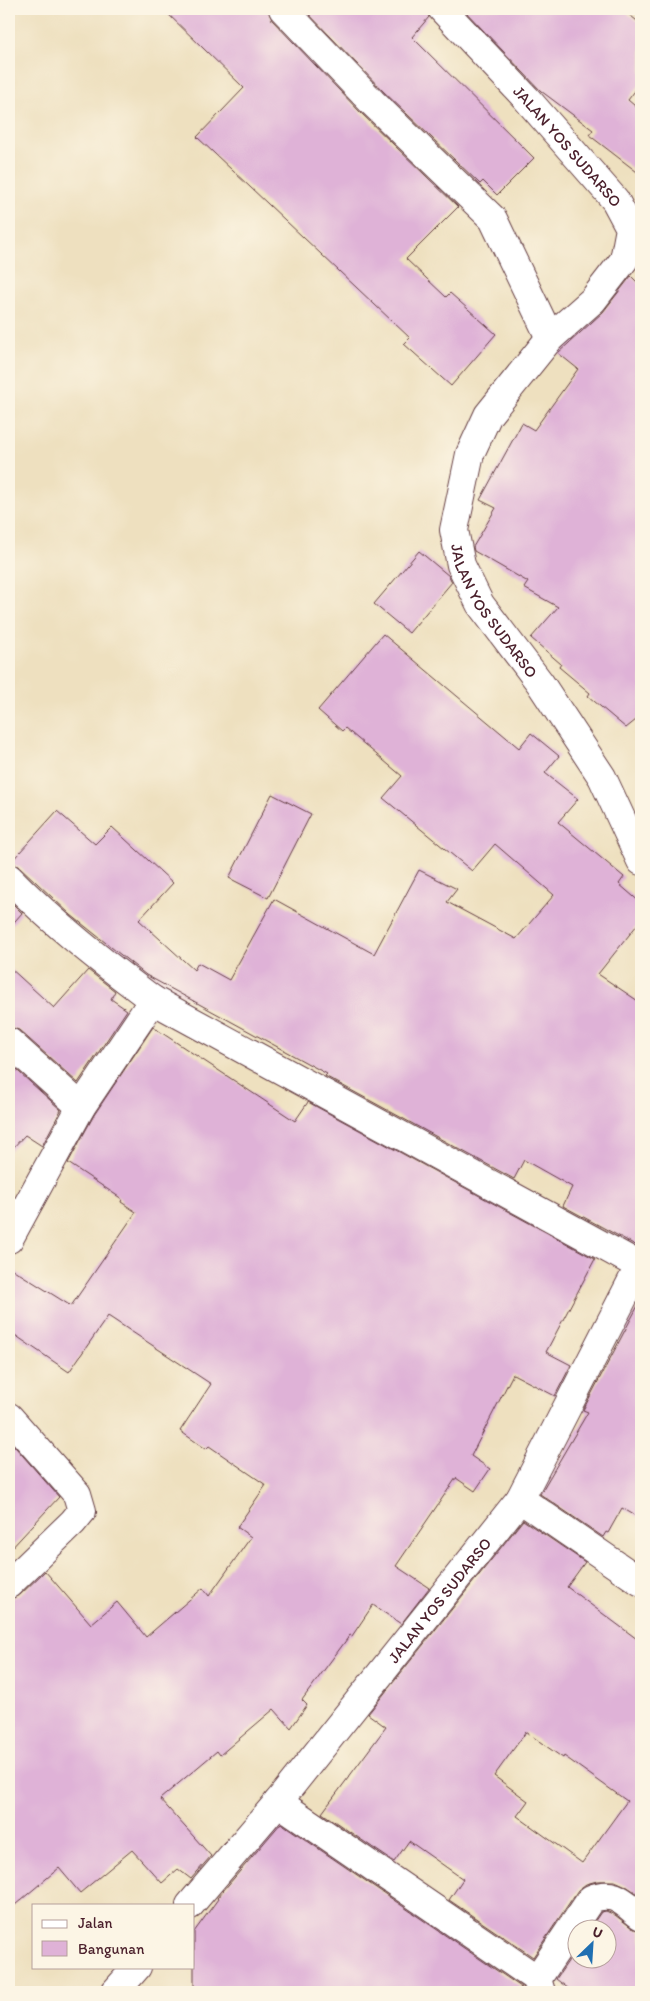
<svg xmlns="http://www.w3.org/2000/svg" width="650" height="2001" font-family="Itim,sans-serif">
	<rect width="100%" height="100%" fill="#fcf5e5"/>
	<filter id="ink" filterUnits="userSpaceOnUse"><feTurbulence type="fractalNoise" baseFrequency=".02" numOctaves="2"/><feDisplacementMap in="SourceGraphic" scale="10" xChannelSelector="R" yChannelSelector="G"/><feConvolveMatrix kernelMatrix="1 2 1 2 8 2 1 2 1" color-interpolation-filters="sRGB"/></filter>
	<filter id="wash" filterUnits="userSpaceOnUse"><feTurbulence type="fractalNoise" baseFrequency=".0096" numOctaves="4" result="noise"/><feDisplacementMap in="SourceGraphic" scale="20" xChannelSelector="R" yChannelSelector="G"/><feGaussianBlur stdDeviation="1.12" result="paint"/><feColorMatrix in="noise" values="0 0 0 0 0 0 0 0 0 0 0 0 0 0 0 0 0 1.4 0 .05"/><feComposite in="paint" operator="in"/></filter>
	<g filter="url(#wash)">
		<rect width="100%" height="100%" fill="#eee0bf"/>
		<g id="blocks">
			<path fill="#dfb2d7" fill-rule="evenodd" d="M163,9H268L272,20L361,113L458,207L406,259L446,297L450,293L496,334L451,386L404,344L410,338L197,137L244,88Z
				M304,9H427L429,17L412,37L534,158L497,195L483,181L480,184L383,91Z
				M463,9H622L641,24V83L628,100L641,111V175L589,135L593,130L541,91Z
				M631,276L641,286V716L626,728L588,696L590,693L559,667L561,664L531,638L558,607L524,588L528,582L474,551L473,547L496,508L480,500L522,423L534,430L578,369L558,353L603,312Z
				M419,551L449,576L452,582L409,633L374,604Z
				M383,634L519,748L531,733L559,756L545,773L578,799L558,822L624,877L619,884L641,903V920L598,974L641,1003V1248L563,1206L572,1187L524,1160L514,1179L325,1076L327,1074L146,975L71,915L20,867L10,863L57,811L95,844L112,827L173,883L139,920L194,970L198,963L229,980L274,899L374,954L419,870L457,889L447,902L516,939L554,895L495,844L472,871L383,798L402,776L345,728L342,731L318,710Z
				M272,794L311,814L268,898L229,878Z
				M9,900L22,913L9,928Z
				M9,967L54,1008L88,970L115,991L111,999L127,1010L78,1083L19,1030L9,1027Z
				M153,1027L295,1121L308,1102L595,1259L546,1352L571,1365L555,1396L513,1374L471,1456L490,1469L475,1491L456,1478L396,1566L429,1588L401,1624L373,1605L352,1636L350,1635L302,1700L307,1705L291,1728L274,1709L220,1755L217,1751L160,1799L211,1856L191,1879L178,1869L162,1883L132,1850L80,1893L59,1868L9,1910V1599L20,1595L45,1571L91,1624L117,1602L146,1637L203,1588L209,1596L251,1537L237,1527L266,1485L209,1446L206,1449L180,1431L211,1384L108,1316L69,1372L9,1331V1267L71,1306L136,1212L121,1202L122,1199L68,1163L94,1115Z
				M9,1063L61,1110L42,1146L25,1135L9,1152Z
				M641,1300V1519L622,1508L608,1533L606,1532L603,1537L540,1494L588,1412L583,1410Z
				M9,1440L59,1497L9,1551Z
				M523,1520L585,1562L567,1587L641,1642V1896L626,1886L615,1881H597L586,1884L578,1890L533,1957L449,1900L463,1879L409,1841L394,1862L322,1813L386,1727L368,1714ZM526,1732L563,1758L564,1756L627,1801L582,1863L517,1816L528,1801L494,1776Z
				M281,1823L521,1987L517,1992H194V1932L218,1899L217,1898Z
				M606,1911L615,1915L632,1928L641,1931V1992H573L556,1979L578,1947V1958H608V1928H590L601,1912Z"/>
		</g>
	</g>
	<g filter="url(#ink)">
		<use href="#blocks" fill-opacity="0" stroke="#633c41" stroke-width="1"/>
		<g fill="none" stroke-linecap="round" stroke-linejoin="round">
			<defs>
				<g id="minor">
					<path d="M283,9L372,102L493,219L550,338"/>
					<path id="s1" d="M442,9L526,98L615,200L630,228L624,260L593,300L550,338L488,415L470,454L454,530L461,565L480,604L540,683L602,777L641,861"/>
					<path d="M9,878C55,925 101,961 153,1000L81,1107L9,1239"/>
					<path d="M153,1000L640,1266"/>
					<path d="M9,1042L81,1107"/>
					<path d="M9,1417L77,1494L82,1511L73,1522L9,1584"/>
					<path d="M520,1499L641,1582"/>
					<path d="M278,1802L537,1979L541,1992"/>
					<path id="s2" d="M190,1905L278,1802L520,1499L641,1263"/>
					<path d="M537,1979L591,1899C614,1889 624,1903 641,1916"/>
					<path d="M115,1992L137,1967"/>
				</g>
			</defs>
			<use href="#minor" stroke="#633c41" stroke-width="30"/>
			<use href="#minor" stroke="#fff" stroke-width="28"/>
		</g>
	</g>
	<g text-anchor="middle" stroke-width="4" stroke-linejoin="round" paint-order="stroke">
		<g font-size="16" fill="#4a1f2b" stroke="#fcf5e5">
			<text dy="6" stroke="none"><textPath href="#s1" startOffset="186">JALAN YOS SUDARSO</textPath></text>
			<text dy="6" stroke="none"><textPath href="#s1" startOffset="741">JALAN YOS SUDARSO</textPath></text>
			<text dy="6" stroke="none"><textPath href="#s2" startOffset="394">JALAN YOS SUDARSO</textPath></text>
		</g>
	</g>
	<rect width="650" height="2001" fill="none" stroke="#fcf5e5" stroke-width="30"/>
	<rect x="32" y="1904" width="162" height="65" fill="#fcf5e5" stroke="#b59f9b"/>
	<rect x="42" y="1920" width="25" height="8" fill="#ffffff" stroke="#b59f9b"/>
	<text x="78" y="1928" font-size="15" fill="#4a1f2b">Jalan</text>
	<rect x="42" y="1941" width="25" height="15" fill="#dfb2d7" stroke="#b59f9b"/>
	<text x="78" y="1954" font-size="15" fill="#4a1f2b">Bangunan</text>
	<g transform="translate(592 1944) rotate(25)"><circle r="24" fill="#fcf5e5" stroke="#b59f9b"/>
	<path d="M0-4L9 19L0 12L-9 19Z" fill="#1f6fb2"/>
	<text y="-8" font-size="14" font-weight="bold" text-anchor="middle" fill="#4a1f2b">U</text>
	</g>
</svg>
